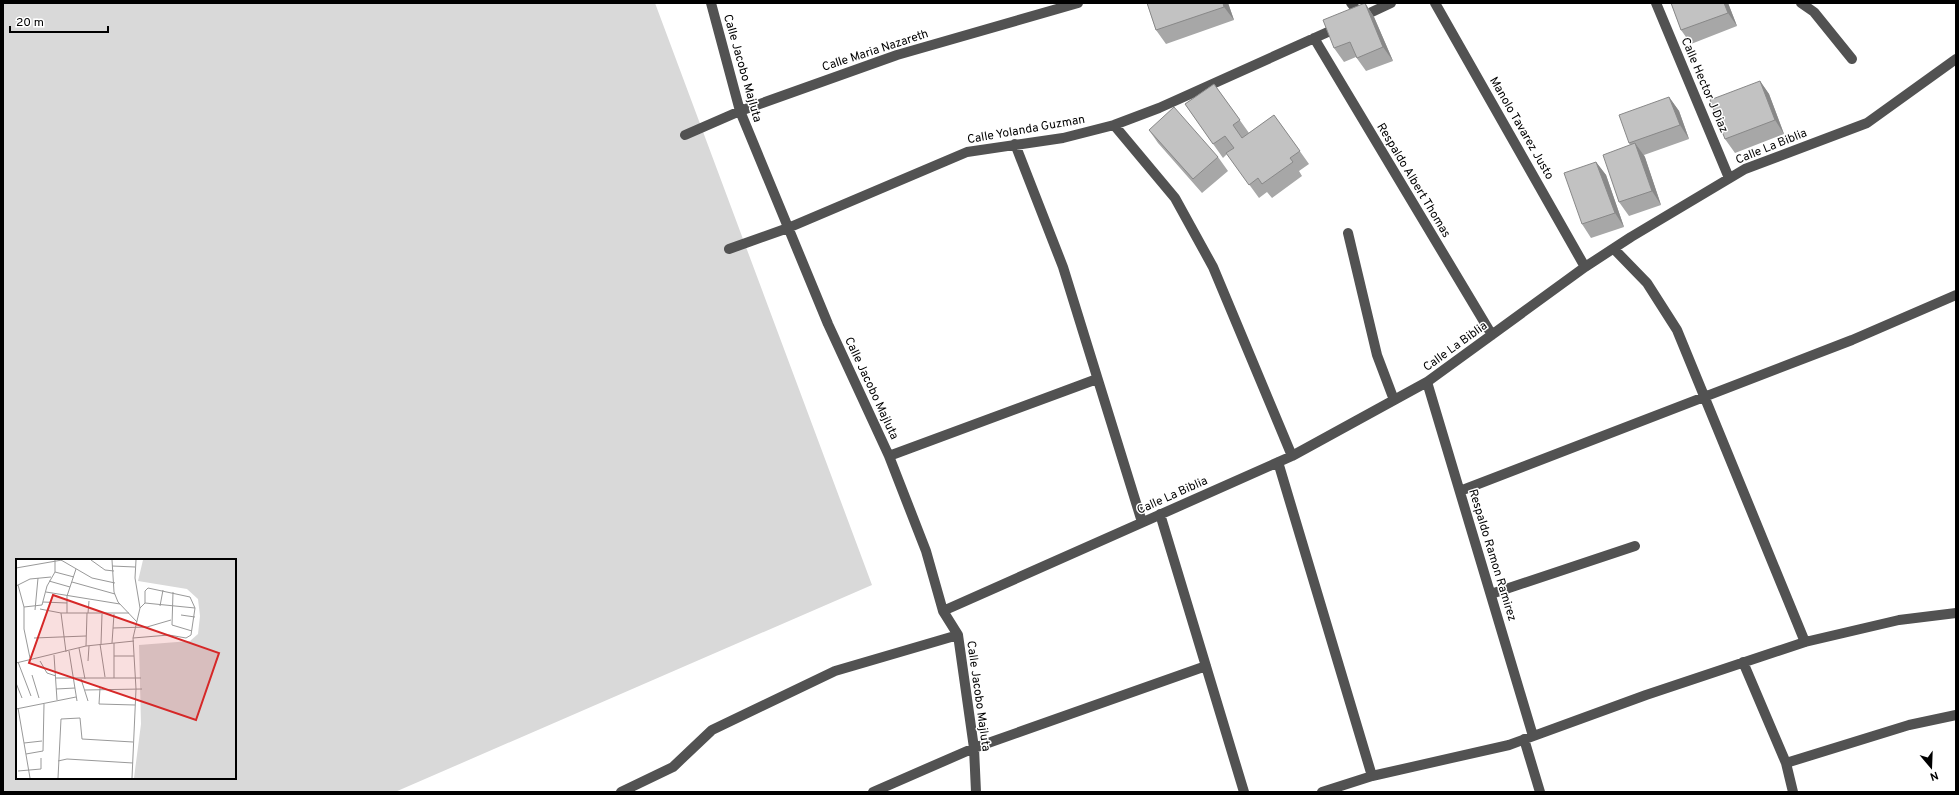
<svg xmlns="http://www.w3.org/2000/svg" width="1959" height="795" font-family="Overpass,sans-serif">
	<rect width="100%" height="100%" fill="#fff"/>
	<path fill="#d9d9d9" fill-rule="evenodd" d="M3,3H655L872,585L395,792H3ZM17,560H235V778H17Z"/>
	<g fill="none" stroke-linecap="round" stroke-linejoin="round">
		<path stroke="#525252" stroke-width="10" d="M711,3L740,111L828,324L889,456L926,551L943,611L958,635L974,748L976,792
			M1351,3L1362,17
			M1435,3L1585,267
			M1656,3L1729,178
			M1801,3L1814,12L1852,59
			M1359,18L1391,3
			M1314,38L1492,335
			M1114,125L1175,198L1213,267L1292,456
			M685,135L740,111L897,55L1078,3
			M1015,144L1063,267L1142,522
			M1348,233L1377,355L1394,400
			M729,249L788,228L967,152L1063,138L1114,125L1159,108L1339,27
			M1614,249L1647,283L1677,330L1805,642
			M1427,382L1533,736
			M889,456L1097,379
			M1278,462L1372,776
			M1460,491L1852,340L1956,295
			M1160,514L1244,792
			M1491,594L1635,546
			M943,611L1292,456L1427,382L1585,267L1631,237L1745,169L1867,123L1956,59
			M1743,662L1786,763L1793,792
			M1524,739L1540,792
			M1786,763L1909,725L1956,715
			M621,792L673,767L712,730L835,671L958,635
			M873,792L974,748L1206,666
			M1322,792L1372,776L1509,745L1646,695L1805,642L1899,620L1956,613"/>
	</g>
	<path fill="#a7a7a7" d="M1147,3H1228L1234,20L1166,44L1156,30Z
		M1365,3L1374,17L1393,61L1366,71L1356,57L1344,62L1334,48Z
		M1671,3H1728L1737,26L1691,44L1681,30Z
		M1760,81L1769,94L1784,134L1735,153L1725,139Z
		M1214,84L1249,133L1274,115L1309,164L1299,171L1302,176L1272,198L1267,192L1259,198L1227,154L1223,158L1185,104Z
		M1669,97L1679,111L1689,139L1644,155L1661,205L1629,216L1619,202L1630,145L1629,143Z
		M1149,130L1218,157L1228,171L1202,193L1158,143Z
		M1596,162L1606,175L1624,227L1591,238L1582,224Z"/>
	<path fill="#888" d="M1223,3H1228L1234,20L1224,7Z
		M1365,3L1374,17L1393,61L1383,47Z
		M1724,3H1728L1737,26L1728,13Z
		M1760,81L1769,94L1784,134L1775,120Z
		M1669,97L1679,111L1689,139L1680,125Z
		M1635,143L1645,157L1661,205L1652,191Z
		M1596,162L1606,175L1624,227L1615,213Z"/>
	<path fill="#c2c2c2" stroke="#888" d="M1147,3H1223L1224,7L1156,30Z
		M1365,3L1383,47L1357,58L1350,42L1334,48L1323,20Z
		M1671,3H1724L1728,13L1681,30Z
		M1760,81L1775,120L1725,139L1710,100Z
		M1214,84L1240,120L1233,125L1242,138L1274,115L1300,151L1290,158L1293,162L1262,184L1258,178L1249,185L1226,153L1234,148L1225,136L1213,144L1185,104Z
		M1669,97L1680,125L1629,143L1619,115Z
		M1174,107L1218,157L1193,179L1149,130Z
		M1635,143L1652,191L1619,202L1603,155Z
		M1596,162L1615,213L1582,224L1564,173Z"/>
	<g text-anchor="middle" stroke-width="3" stroke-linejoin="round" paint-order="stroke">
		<g font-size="12" fill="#000" stroke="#fff">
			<text transform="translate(875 50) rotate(-18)" y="4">Calle Maria Nazareth</text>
			<text transform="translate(743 68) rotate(74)" y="4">Calle Jacobo Majluta</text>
			<text transform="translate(1705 85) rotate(67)" y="4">Calle Hector J Diaz</text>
			<text transform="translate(1522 128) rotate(60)" y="4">Manolo Tavarez Justo</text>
			<text transform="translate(1026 129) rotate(-10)" y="4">Calle Yolanda Guzman</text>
			<text transform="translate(1771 146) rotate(-22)" y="4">Calle La Biblia</text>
			<text transform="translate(1414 180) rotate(59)" y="4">Respaldo Albert Thomas</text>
			<text transform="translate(1455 346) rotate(-36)" y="4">Calle La Biblia</text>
			<text transform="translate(872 388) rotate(65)" y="4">Calle Jacobo Majluta</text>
			<text transform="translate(1172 495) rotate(-24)" y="4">Calle La Biblia</text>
			<text transform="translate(1493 555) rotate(73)" y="4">Respaldo Ramon Ramirez</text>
			<text transform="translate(979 696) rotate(82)" y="4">Calle Jacobo Majluta</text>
		</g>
	</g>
	<g transform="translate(16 559)">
		<rect width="220" height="220" fill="#fff"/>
		<path d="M127,1H220V219H118L125,165L123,86L174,82L182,75L184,57L182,40L171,30L122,22Z" fill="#d9d9d9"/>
		<path fill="none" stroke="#999" stroke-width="1" d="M45,1L76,19L99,24M75,1L89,11L98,12M96,1L98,33L102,43L121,63M96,7L119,8M0,9L46,1M39,13L58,18M33,22L54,28M56,23L99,35M2,26L8,48V70L14,99M0,27L14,20L35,18M30,33L104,45M157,33L156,66L176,72M27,43L51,44M144,47L147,31M8,48L26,46L31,27L39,13V1M124,49L129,44L179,49M24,50L45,54H113M19,51L22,19M45,54L50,93M51,54V37L60,10M72,54L73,42M165,56L179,58M97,69L131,68L155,61M18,79L70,77M117,79L153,76L170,79L175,76L179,49L174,38L132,29L129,32V44M96,84L98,55M84,85L89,118M85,85L86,55M70,87L71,54M63,89L69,120M53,92L61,142M38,96L41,141M98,97H118M24,102L31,114L40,117M72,102L73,87M2,103L15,137M0,104L70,87L118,82M16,116L23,139M40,119H125M98,119V84M65,120L72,142M0,124L6,139M84,129L83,145L119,146M40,130L59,129M69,131L126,130M2,149L14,219M0,150L60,138M8,184L26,182M10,195L27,192L28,145M42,202L51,200L117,204M2,212L25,210V199M42,219L45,160L64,159L66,180L117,183M116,219L120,130L117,79L124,49L119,19L120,1"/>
		<path fill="#d62828" fill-opacity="0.15" stroke="#d62828" stroke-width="2" d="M37,36L203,94L180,161L13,104Z"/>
		<rect width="220" height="220" fill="none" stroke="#000" stroke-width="2"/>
	</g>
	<rect width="1959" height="795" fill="none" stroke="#000000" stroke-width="8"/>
	<g transform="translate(1931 767) rotate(161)" stroke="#ffffff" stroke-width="3" paint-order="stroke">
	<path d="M0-3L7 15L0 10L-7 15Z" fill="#000000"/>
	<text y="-6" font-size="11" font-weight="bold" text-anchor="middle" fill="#000000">N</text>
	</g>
	<path d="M10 26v6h98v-6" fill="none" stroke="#000000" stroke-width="2"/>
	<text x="16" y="26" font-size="12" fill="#000000" stroke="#ffffff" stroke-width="3" paint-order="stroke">20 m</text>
</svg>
